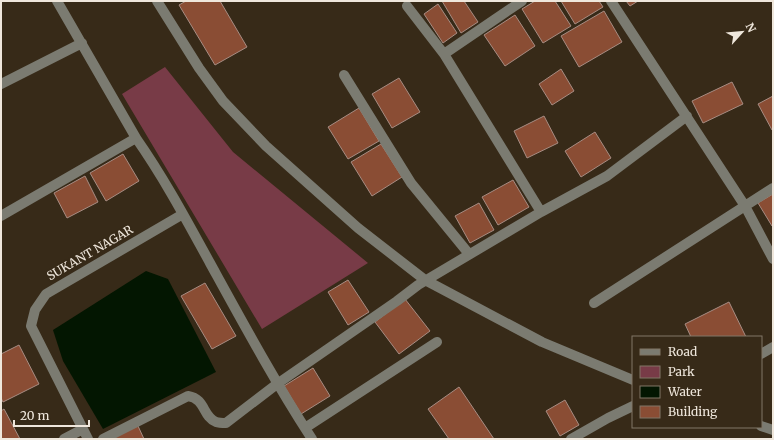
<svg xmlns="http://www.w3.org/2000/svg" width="774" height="440" font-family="Merriweather,serif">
	<rect width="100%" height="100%" fill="#372a18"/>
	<path fill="#783b47" d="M165,67L233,152L368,263L262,329L122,94Z"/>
	<path fill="#031601" d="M146,271L168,279L216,372L103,429L63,361L53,330Z"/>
	<path fill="#8a4d34" stroke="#a78c82" d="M186,1H220L247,47L215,65L179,5Z
		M442,1H464L478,22L461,33Z
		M535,1H555L571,26L543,43L522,9Z
		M561,1H599L603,7L575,24Z
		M626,1H638L630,6Z
		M438,4L457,33L443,43L424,14Z
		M604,11L622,42L579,67L561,36Z
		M515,15L535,46L505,66L484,35Z
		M561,69L574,91L552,105L539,84Z
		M399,78L420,112L392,128L372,94Z
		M732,82L743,104L703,123L692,101Z
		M773,96V129L772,130L758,104Z
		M359,108L379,141L348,159L328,127Z
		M544,116L558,143L527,158L514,131Z
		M595,132L611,158L581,177L565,151Z
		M381,144L402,177L372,196L351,162Z
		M123,154L139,181L106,201L90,173Z
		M85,176L98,202L67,218L54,193Z
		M513,180L529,207L498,225L482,197Z
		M773,194V226H772L758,203Z
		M479,203L494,230L470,243L455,216Z
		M348,280L369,312L348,325L328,292Z
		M205,283L236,336L212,349L181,296Z
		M405,299L430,331L399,354L375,322Z
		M729,302L746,337H691L685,324Z
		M19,345L39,384L3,402L1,398V354Z
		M313,368L330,396L301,414L284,386Z
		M459,387L494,439H449L428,409Z
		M565,400L579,425L560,436L546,411Z
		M4,409L20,439H1V411Z
		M138,426L144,439H109Z"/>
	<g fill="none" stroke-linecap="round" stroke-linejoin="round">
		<path stroke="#7b7b71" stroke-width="10" d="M57,1L136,138C164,178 187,221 210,263C243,323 275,382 312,439
			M157,1L199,68L223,101L266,146L358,228L425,280L542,342L633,380
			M611,1L745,206L773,259
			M407,6L444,54L541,212
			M444,54L522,1
			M344,75L411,183L469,254
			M1,84L82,43
			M1,216L136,138
			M594,303L773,188
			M761,354L773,347
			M761,426L773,430
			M305,428L437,342
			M64,439L83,429
			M88,439L31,326L35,310L46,294L183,214
			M103,439L188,396C206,399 202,416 216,422C219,423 223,423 226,423L277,384L397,301L418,285L541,212L607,176L687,116
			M571,439L608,418L633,406"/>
	</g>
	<g text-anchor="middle" stroke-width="3" stroke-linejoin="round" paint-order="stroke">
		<g font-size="12" fill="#efe7dc" stroke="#372a18">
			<text transform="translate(90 253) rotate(-30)" y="4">SUKANT NAGAR</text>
		</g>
	</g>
	<rect width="774" height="440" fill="none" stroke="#efe7dc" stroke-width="4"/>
	<rect x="632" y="336" width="130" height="92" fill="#372a18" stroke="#817666"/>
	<rect x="640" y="349" width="20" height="6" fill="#7b7b71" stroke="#817666"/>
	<text x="668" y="356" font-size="12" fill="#efe7dc">Road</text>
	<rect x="640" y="366" width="20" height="12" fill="#783b47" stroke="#817666"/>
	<text x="668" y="376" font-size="12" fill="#efe7dc">Park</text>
	<rect x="640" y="386" width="20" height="12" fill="#031601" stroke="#817666"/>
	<text x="668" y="396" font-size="12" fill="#efe7dc">Water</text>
	<rect x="640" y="406" width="20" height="12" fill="#8a4d34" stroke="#817666"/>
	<text x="668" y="416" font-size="12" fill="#efe7dc">Building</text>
	<g transform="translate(742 32) rotate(63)" stroke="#372a18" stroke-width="3" paint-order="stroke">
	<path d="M0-3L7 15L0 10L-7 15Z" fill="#efe7dc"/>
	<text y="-6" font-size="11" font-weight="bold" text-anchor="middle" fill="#efe7dc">N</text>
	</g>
	<path d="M14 420v6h75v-6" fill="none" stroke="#efe7dc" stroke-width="2"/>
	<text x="20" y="420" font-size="12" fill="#efe7dc" stroke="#372a18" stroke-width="3" paint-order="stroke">20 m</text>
</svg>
